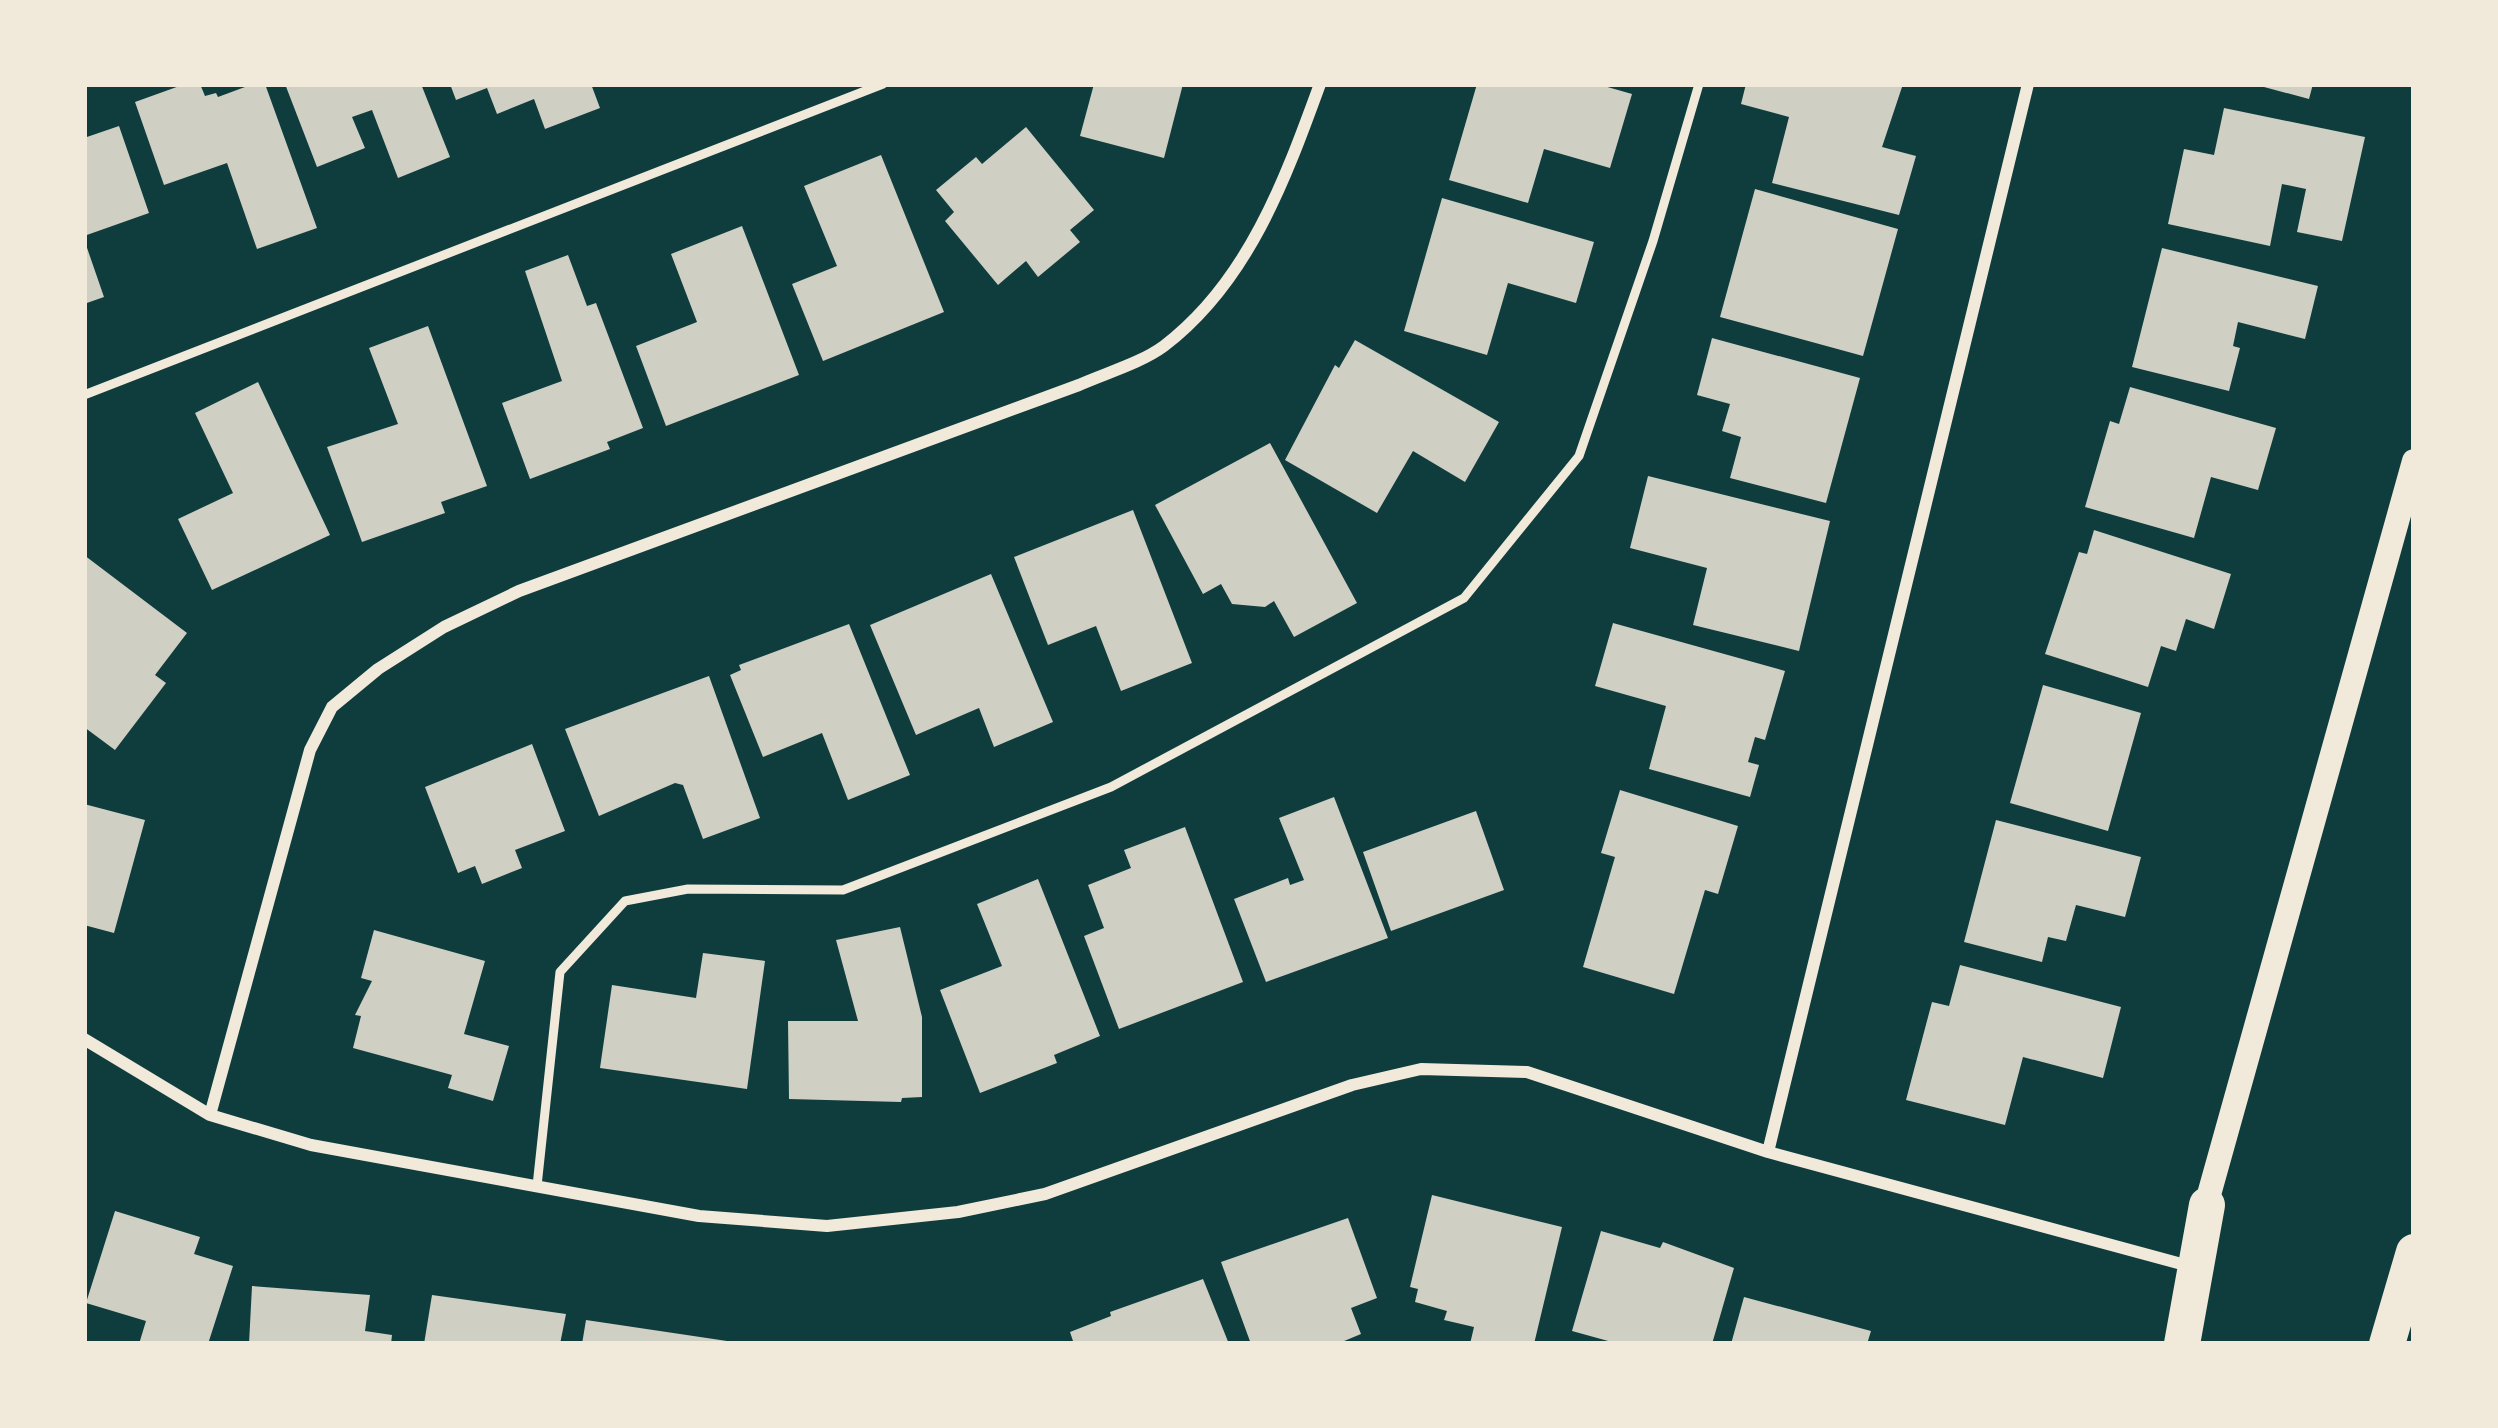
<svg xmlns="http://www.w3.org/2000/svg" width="2498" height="1428" font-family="'Asap Condensed',sans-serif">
	<rect width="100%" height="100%" fill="#0f3d3e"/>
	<path fill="#cfcfc3" d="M185,84H200L205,96L216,93L218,97L253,84H265L317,228L257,249L227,163L164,185L135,102Z
		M285,84H421L450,157L398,178L372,110L352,117L365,148L317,167Z
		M450,84H591L600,108L545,129L534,99L497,114L487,88L456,100Z
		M1094,84H1183L1164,158L1080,136Z
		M1477,84H1597L1632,94L1610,168L1544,149L1528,203L1449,180Z
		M1746,84H1903L1882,147L1916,156L1899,215L1772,183L1789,117L1741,104Z
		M2253,84H2313L2309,99Z
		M2224,108L2365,137L2342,241L2297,232L2306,189L2282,184L2270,246L2168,224L2184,149L2214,155Z
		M119,126L149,213L84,236V138Z
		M1026,127L1094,210L1070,230L1080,242L1038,277L1026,261L998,285L945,221L954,212L936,190L976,157L982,164Z
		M881,155L944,312L823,361L792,284L837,266L804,186Z
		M1755,189L1898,229L1863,356L1720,317Z
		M1442,198L1594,242L1576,303L1508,283L1487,355L1404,331Z
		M742,226L799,375L666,426L636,346L697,322L671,254Z
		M85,242L104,297L84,304V243Z
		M2162,248L2318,286L2305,339L2238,322L2233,346L2240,348L2229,391L2132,367Z
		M568,255L587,306L596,303L643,428L607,442L610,449L530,479L502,403L562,381L525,271Z
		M428,326L487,486L441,502L445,513L362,542L327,447L398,424L369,348Z
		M1712,338L1860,378L1826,503L1730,478L1741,437L1722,431L1730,404L1697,395Z
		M1355,340L1499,422L1465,482L1413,451L1377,513L1285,460L1335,365L1339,368Z
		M258,382L330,535L212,590L178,519L233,493L195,413Z
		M2130,387L2276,428L2258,490L2211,477L2194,538L2085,507L2110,421L2119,424Z
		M1270,443L1357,603L1294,637L1274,601L1265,607L1232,604L1221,584L1203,594L1155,505Z
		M1648,476L1830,521L1799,651L1693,625L1707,568L1630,548Z
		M1133,510L1192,663L1121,691L1096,626L1048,645L1014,557Z
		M2094,530L2231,574L2214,629L2186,619L2176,651L2161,646L2148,687L2045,654L2079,552L2087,554Z
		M84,555L187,633L155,675L166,683L115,750L84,727Z
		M991,574L1053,722L994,747L979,708L916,735L870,625Z
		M1613,623L1785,671L1765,740L1755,737L1748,762L1759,765L1750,797L1649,769L1666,706L1595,686Z
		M849,624L910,775L848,800L822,733L763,757L730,675L741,670L739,665Z
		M709,676L760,818L703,839L683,785L675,783L599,816L565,729Z
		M2043,685L2141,713L2108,831L2010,803Z
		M532,744L565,831L515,850L522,868L482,884L475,866L458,873L425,787Z
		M1620,790L1738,826L1718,894L1705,890L1674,994L1583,967L1615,857L1601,853Z
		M1334,797L1388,938L1266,982L1234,899L1288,878L1290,885L1304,880L1279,818Z
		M84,804L145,820L114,933L84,925Z
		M1476,811L1504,890L1391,931L1363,852Z
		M1996,820L2141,857L2125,917L2076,905L2066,941L2048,937L2042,962L1964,942Z
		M1185,827L1243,982L1119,1029L1084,936L1104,928L1088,885L1131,868L1124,850Z
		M1038,879L1100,1036L1054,1055L1057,1063L980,1093L940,990L1002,966L977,904Z
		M900,927L922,1017V1097L902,1098L901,1102L789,1099L788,1021H858L836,940Z
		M374,930L485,961L464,1034L509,1046L493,1101L448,1088L452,1075L353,1048L361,1016L355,1015L372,981L361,978Z
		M703,953L765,961L747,1089L600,1068L612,985L696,998Z
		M1960,965L2121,1007L2103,1078L2023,1057L2005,1125L1906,1100L1932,1002L1949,1006Z
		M1432,1195L1562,1227L1534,1344H1470L1474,1327L1444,1320L1447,1311L1415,1302L1418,1289L1410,1287Z
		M115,1211L200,1237L194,1254L233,1266L208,1344H139L146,1321L86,1303Z
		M1348,1218L1377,1298L1351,1308L1361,1334L1337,1344H1251L1221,1262Z
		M1601,1231L1660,1248L1663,1242L1734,1268L1712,1344H1619L1572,1331Z
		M1203,1279L1229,1344H1074L1070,1332L1111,1316L1110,1312Z
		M252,1286L370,1295L365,1331L392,1335L391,1344H249Z
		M432,1295L566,1314L560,1344H424Z
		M1744,1297L1871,1331L1867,1344H1731Z
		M586,1320L727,1341V1344H582Z"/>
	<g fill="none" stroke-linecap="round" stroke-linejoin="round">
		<path stroke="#f1e9da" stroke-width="9" d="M84,395L883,84
			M537,1186L560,972L625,901L688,889L843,890L1111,787L1464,598L1579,456L1653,241L1699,84"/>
		<path stroke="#f1e9da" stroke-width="12" d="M84,1039L210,1115L311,1145L699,1216L827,1226L958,1212L1045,1194L1352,1085L1421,1069L1527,1072L1768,1152L2189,1266
			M210,1115L310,750L332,707L378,669L444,627L519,591L1079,385C1106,373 1141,363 1164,346C1248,282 1285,180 1320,84
			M1768,1152L2028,84"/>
		<path stroke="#f1e9da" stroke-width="24" d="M2203,1216L2414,461"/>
		<path stroke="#f1e9da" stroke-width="36" d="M2182,1344L2207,1205
			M2387,1344L2414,1252"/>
	</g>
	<rect width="2498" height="1428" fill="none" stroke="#f1e9da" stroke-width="174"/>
</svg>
